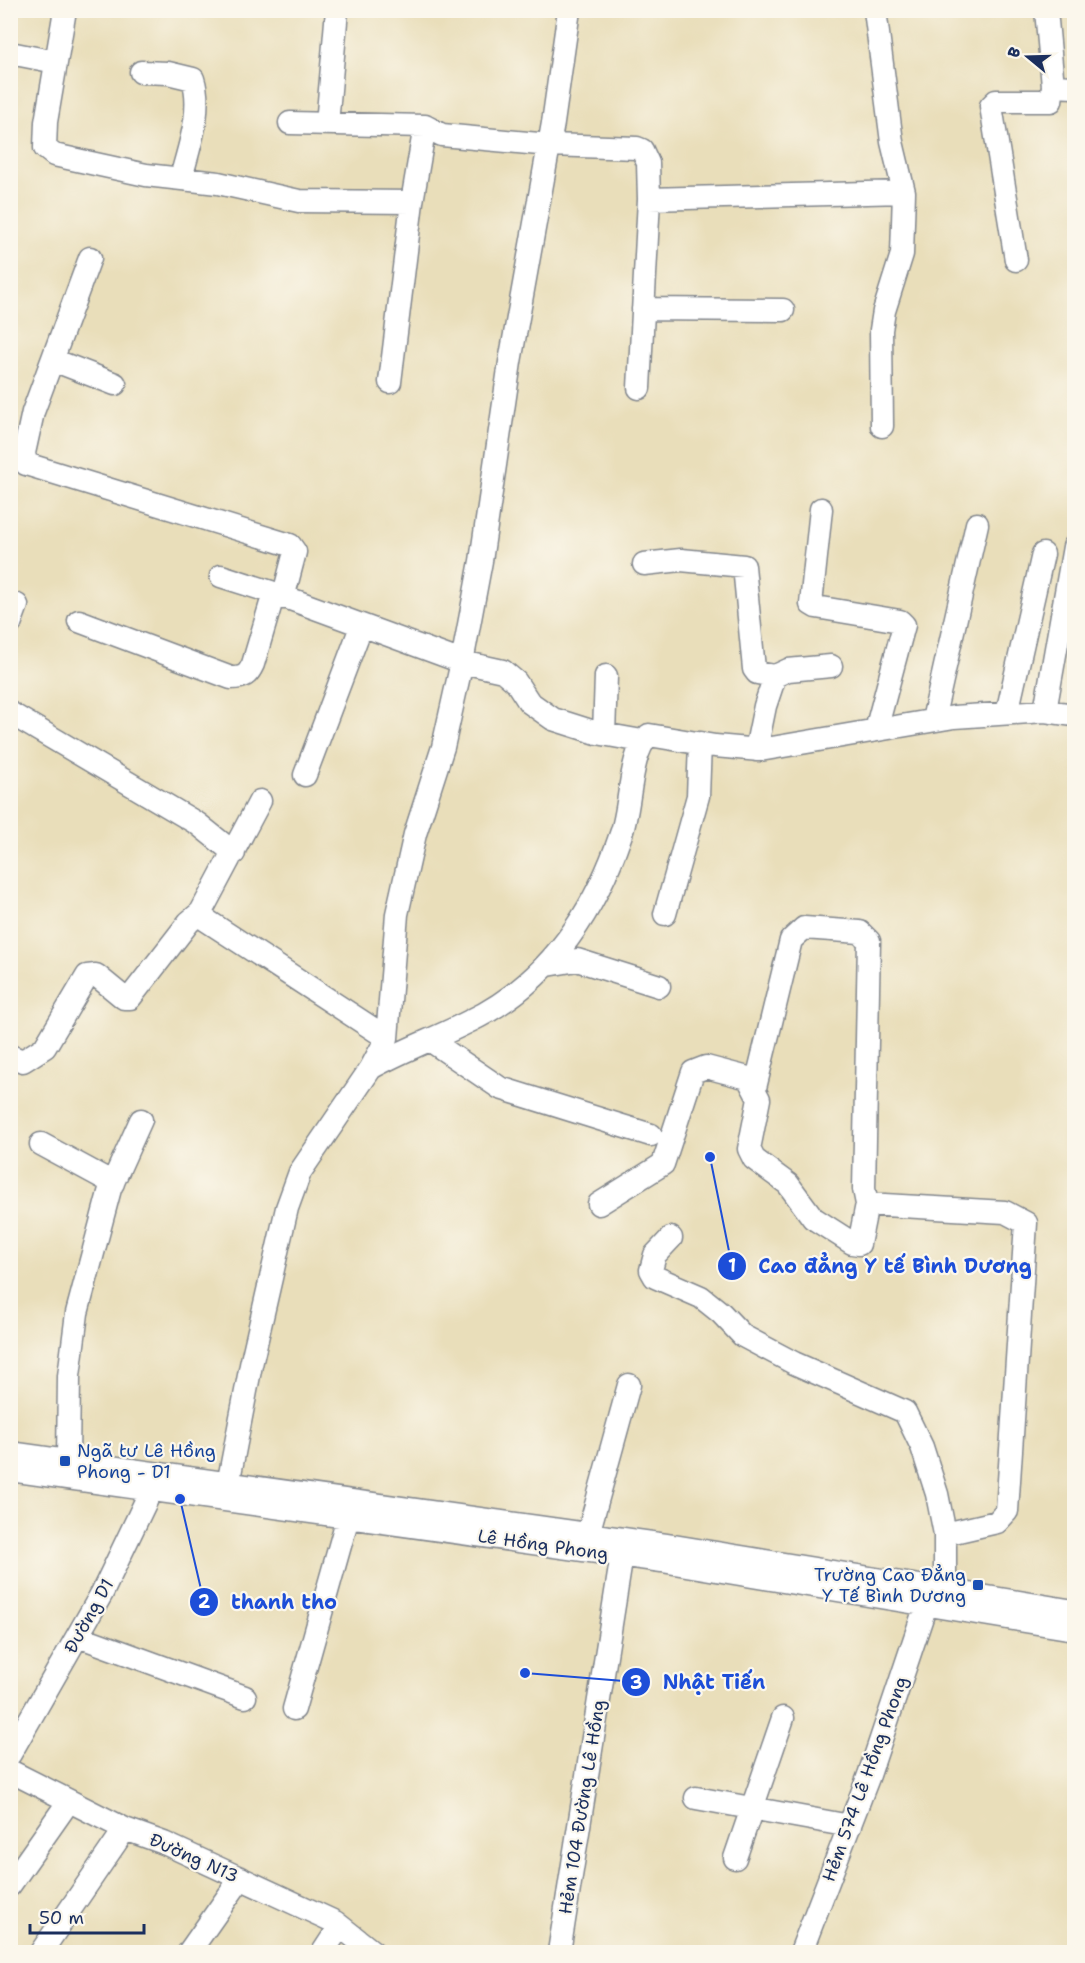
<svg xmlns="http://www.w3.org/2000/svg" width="1085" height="1963" font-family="'Shantell Sans',sans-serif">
	<rect width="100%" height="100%" fill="#fbf7ec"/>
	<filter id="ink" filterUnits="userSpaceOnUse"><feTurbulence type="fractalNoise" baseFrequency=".0167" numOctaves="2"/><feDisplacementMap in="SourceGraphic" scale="12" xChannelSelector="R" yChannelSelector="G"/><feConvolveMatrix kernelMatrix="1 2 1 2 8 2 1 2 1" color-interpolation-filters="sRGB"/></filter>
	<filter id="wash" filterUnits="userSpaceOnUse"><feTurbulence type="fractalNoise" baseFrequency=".008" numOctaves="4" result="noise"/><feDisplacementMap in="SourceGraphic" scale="24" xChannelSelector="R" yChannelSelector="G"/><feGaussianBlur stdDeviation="1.35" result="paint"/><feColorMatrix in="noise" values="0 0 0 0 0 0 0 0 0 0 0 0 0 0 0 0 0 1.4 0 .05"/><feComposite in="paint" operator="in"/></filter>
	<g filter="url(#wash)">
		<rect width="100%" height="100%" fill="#e9deba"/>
	</g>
	<g filter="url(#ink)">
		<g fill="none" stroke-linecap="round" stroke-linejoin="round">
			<defs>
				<path id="minor" d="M65,10L46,122L45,148L54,155L146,175L218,183L299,201L412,202L425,126L442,135L550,145L637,148L642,150L648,163L649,199L904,192L892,142L875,10
					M1046,10L1053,86L1074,87
					M10,53L56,62
					M141,72L168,73L193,79C203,110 189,147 181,178
					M290,123L425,126
					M327,124L337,10
					M90,258L33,412L24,453L26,464L290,545L295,552L283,598
					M1016,260L991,106L996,101H1051L1053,86
					M643,309L783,310
					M53,360L115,384
					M390,382L412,202
					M639,388L649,199
					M882,426L881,330L884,311L902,254L904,192
					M821,509L811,604L816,607L900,621L904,625L876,730
					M644,564L681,560L744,566L754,669L757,673L775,676
					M221,576L274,593
					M10,603L17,605L10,624
					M79,621L231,678C244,678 248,675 253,664L274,593L462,662L503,671L516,682L529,702L553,719L597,733L642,741
					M1045,711L1074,547
					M10,713L198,824L234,853
					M1007,713L1043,554
					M933,720L977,524
					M604,734L606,676
					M756,750L765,706L775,676L788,670L831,666
					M305,775L361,627
					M260,801L201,912L206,920L387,1038
					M665,914L698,796L700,743
					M548,965L577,960L659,986
					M431,1041L500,1088L651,1135
					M10,1056L23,1061L45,1047L87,976L96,975L124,998H130L189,922L201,912
					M371,1068C403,1050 437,1038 470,1021C548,983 594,914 621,834C631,808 629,753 649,735L715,746L760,750L954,717L1045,711L1074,715
					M755,1088L791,940L804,928L860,932L869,941L864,1189L867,1204L1005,1212L1026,1223L1007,1511L997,1522L945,1534
					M41,1144L113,1183
					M599,1204L663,1164L693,1072L706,1067L748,1078L759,1099L749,1149L754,1159L788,1184L813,1218L852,1243L859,1244L867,1204
					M671,1238L655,1255L651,1270L655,1277L701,1297L721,1313L743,1336L794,1363L905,1412L922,1447L937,1494L945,1534V1590
					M10,1453L666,1545L1074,1611
					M68,1461L69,1376L77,1313L110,1189L141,1120
					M10,1470L662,1561L1074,1629
					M225,1500L251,1365L287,1208L300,1172L371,1068L387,1038L397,914L415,834L443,747L462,662L481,561L510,362L553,123L569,10
					M588,1534L629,1385
					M78,1636L245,1697
					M294,1709L348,1517
					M10,1754L102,1593L157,1478
					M10,1771L125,1829L164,1843L335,1922L373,1952
					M696,1798L850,1826
					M735,1858L783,1718
					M10,1885L69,1801
					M41,1952L125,1829
					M189,1952L241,1878
					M323,1952L340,1926
					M559,1952L624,1542
					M801,1952L869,1775L926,1605"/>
			</defs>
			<use href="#minor" stroke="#82868c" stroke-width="25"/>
			<use href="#minor" stroke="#fff" stroke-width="22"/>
		</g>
	</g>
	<g fill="#1a4fb4" stroke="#fbf7ec" stroke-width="2">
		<rect x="59" y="1455" width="12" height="12" rx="3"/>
		<rect x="972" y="1579" width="12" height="12" rx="3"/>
	</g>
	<g text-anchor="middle" stroke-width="4.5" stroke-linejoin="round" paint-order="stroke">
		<g font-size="18" fill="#164399" stroke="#fbf7ec" text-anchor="start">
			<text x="77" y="1457">Ngã tư Lê Hồng<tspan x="77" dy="21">Phong - D1</tspan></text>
			<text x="966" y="1581" text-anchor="end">Trường Cao Đẳng<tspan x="966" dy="21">Y Tế Bình Dương</tspan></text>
		</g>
		<g font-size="18" fill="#1b2f5e" stroke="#fbf7ec">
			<text transform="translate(543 1545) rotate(8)" y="6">Lê Hồng Phong</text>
			<text transform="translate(89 1616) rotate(-61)" y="6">Đường D1</text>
			<text transform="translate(865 1779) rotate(-70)" y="6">Hẻm 574 Lê Hồng Phong</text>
			<text transform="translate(582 1807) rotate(-81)" y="6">Hẻm 104 Đường Lê Hồng</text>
			<text transform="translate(194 1858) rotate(24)" y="6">Đường N13</text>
		</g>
	</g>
	<path fill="none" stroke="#1d4ed8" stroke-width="2" d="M710 1157L732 1266M180 1499L204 1602M525 1673L636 1682"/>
	<g fill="#1d4ed8" stroke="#fbf7ec" stroke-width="2">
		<circle cx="710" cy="1157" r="6"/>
		<circle cx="180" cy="1499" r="6"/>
		<circle cx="525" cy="1673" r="6"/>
		<circle cx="732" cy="1266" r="15"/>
		<circle cx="204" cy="1602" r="15"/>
		<circle cx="636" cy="1682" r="15"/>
	</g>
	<g font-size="18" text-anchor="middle" font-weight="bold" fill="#fff">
		<text x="732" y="1272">1</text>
		<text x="204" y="1608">2</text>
		<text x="636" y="1689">3</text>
	</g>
	<g font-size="20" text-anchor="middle" font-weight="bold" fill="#1d4ed8" stroke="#fbf7ec" stroke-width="4.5" stroke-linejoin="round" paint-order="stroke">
		<text x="895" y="1273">Cao đẳng Y tế Bình Dương</text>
		<text x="284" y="1609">thanh tho</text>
		<text x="714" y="1689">Nhật Tiến</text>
	</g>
	<rect width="1085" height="1963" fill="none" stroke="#fbf7ec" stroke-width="36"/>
	<g transform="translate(1028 57) rotate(289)" stroke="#fbf7ec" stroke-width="4.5" paint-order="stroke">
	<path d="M0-4.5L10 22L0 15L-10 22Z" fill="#1b2f5e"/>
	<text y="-9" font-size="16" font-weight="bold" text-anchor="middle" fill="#1b2f5e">B</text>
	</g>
	<path d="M30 1924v9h114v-9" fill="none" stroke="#1b2f5e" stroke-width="3"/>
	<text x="39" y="1924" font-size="18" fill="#1b2f5e" stroke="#fbf7ec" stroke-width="4.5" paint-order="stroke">50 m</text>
</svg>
